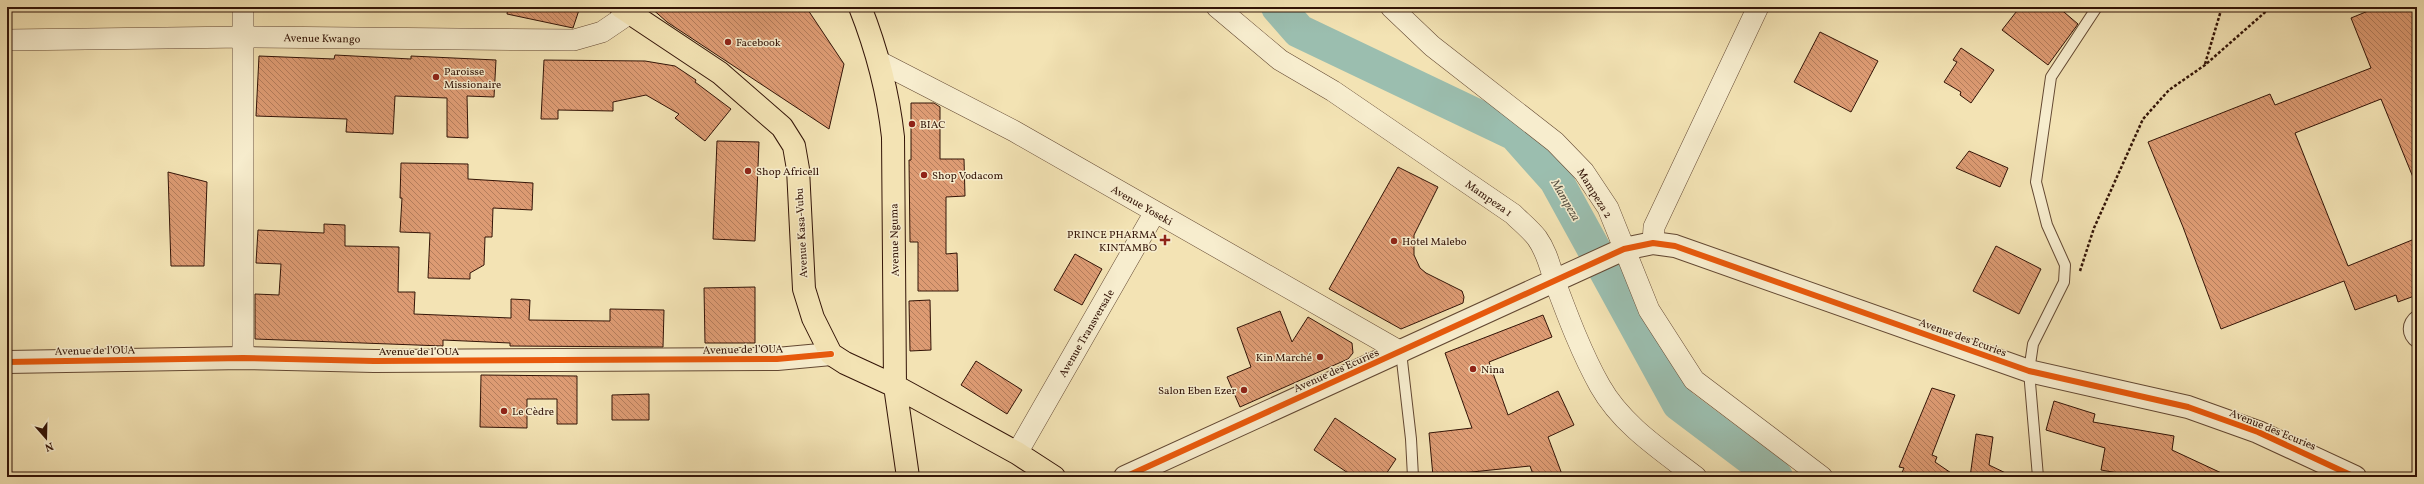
<svg xmlns="http://www.w3.org/2000/svg" width="2424" height="484" font-family="Vollkorn,serif">
	<defs>
		<pattern id="building-back-hatch" width="6" height="6" patternUnits="userSpaceOnUse"><rect width="6" height="6" fill="#dd9b73"/><path d="M-1 5l2 2M0 0l6 6M5-1l2 2" fill="none" stroke="#b47d5c"/></pattern>
	</defs>
	<rect width="100%" height="100%" fill="#f3e3b4"/>
	<filter id="stains"><feTurbulence type="fractalNoise" baseFrequency=".005" numOctaves="4"/><feColorMatrix values="0 0 0 0 .2 0 0 0 0 .09 0 0 0 0 .02 0 0 0 .5 -.17"/></filter>
	<radialGradient id="worn" r=".72"><stop offset=".6" stop-color="#630" stop-opacity="0"/><stop offset="1" stop-color="#630" stop-opacity=".3"/></radialGradient>
	<g fill="none" stroke-linecap="round" stroke-linejoin="round">
		<path stroke="#9bbeaf" stroke-width="34" d="M1278,7L1299,31L1515,134L1556,180L1679,404L1776,477"/>
	</g>
	<path fill="url(#building-back-hatch)" stroke="#331407" d="M508,7H580L573,28L507,14Z
		M650,7H806L844,64L829,129L667,22Z
		M2020,7H2058L2078,24L2048,65L2002,30Z
		M2378,7H2417V187L2381,99L2295,133L2348,266L2417,238V295L2398,302L2396,295L2355,310L2344,281L2221,329L2183,227L2148,142L2270,94L2275,105L2371,68L2351,18Z
		M1820,32L1878,61L1851,112L1794,82Z
		M1961,48L1994,70L1971,103L1960,95L1961,92L1944,82L1957,62L1953,60Z
		M335,55L411,59V56L496,60L494,97L467,96L468,138L447,137V98L395,96L393,134L346,132L347,119L256,116L259,56L334,59Z
		M544,60L645,61L675,66L696,80L695,82L731,109L705,141L675,118L679,114L646,95L613,102V111L558,110V119H541Z
		M911,103H934L940,107V159H964L965,196L946,197V254L957,253L958,291H918V242H910L909,160H911Z
		M717,141L759,142L755,241L713,239Z
		M1969,151L2008,168L2000,187L1956,168Z
		M401,163L468,164V179L533,183L532,210L493,208L492,237H485L484,265L470,273V279L428,278L430,233L400,232L402,198H400Z
		M1398,167L1438,187L1414,235V255L1420,268L1426,273L1462,291L1464,297L1463,303L1401,329L1329,289Z
		M168,172L207,182L204,266H171Z
		M324,224L345,225V246L399,247L398,292H415L414,314L511,318V299L530,300L529,320L610,321V309L664,310L663,347L510,346V343L443,340V346L255,339V294L279,295L281,264L256,263L258,230L324,233Z
		M1996,246L2041,269L2019,314L1973,291Z
		M1075,254L1102,269L1082,305L1054,290Z
		M755,287V343H705L704,288Z
		M930,300L931,350L910,351L909,301Z
		M1280,311L1292,342L1308,317L1352,343L1353,353L1348,359L1240,407L1227,377L1251,367L1237,328Z
		M1543,315L1552,337L1489,362L1508,415L1558,391L1574,425L1548,437L1563,477H1534L1530,466L1433,476L1429,433L1472,428L1445,353Z
		M976,361L1022,390L1007,414L961,385Z
		M481,375L577,376V424H557V399H527V428L480,427Z
		M1932,388L1955,395L1932,455L1937,457L1935,462L1957,477H1900L1904,468L1899,467Z
		M649,394V420H612V395Z
		M2054,401L2095,414L2093,422L2174,436L2172,450L2230,477H2141L2101,470L2105,448L2046,430Z
		M1335,418L1396,459L1384,477H1354L1314,450Z
		M1976,434L1993,437L1989,465L2014,477H1970Z"/>
	<g fill="none" stroke-linecap="round" stroke-linejoin="round">
		<defs>
			<path id="service" d="M2417,315C2406,323 2406,335 2417,343
				M1401,352L1411,439L1413,477
				M2038,477L2029,371L2033,344L2064,282L2065,265L2047,225L2036,182L2051,77L2097,7"/>
			<path id="minor" d="M243,7V358
				M1217,7L1280,60L1333,91L1513,214C1521,222 1530,229 1537,238C1547,252 1550,267 1555,282C1568,317 1582,354 1600,386C1622,425 1661,450 1696,477
				M1391,7L1432,46L1555,142L1584,172L1608,208L1649,310L1694,380L1822,477
				M7,40L245,37L574,40L602,32L630,13
				M880,62L1014,131L1401,352
				M1653,243L1654,227L1758,7
				M1017,453L1155,212"/>
			<path id="tertiary" d="M7,362L243,358L374,361L777,359L831,354
				M1125,477L1624,249L1653,243L1675,246L2029,371L2188,407L2258,432L2355,477"/>
			<path id="primary" d="M621,7L720,73L782,127L794,146L798,169L804,289L813,318L831,354L845,363L895,386L1017,453L1054,477
				M860,7C877,50 888,92 893,137L895,386L908,477"/>
		</defs>
		<use href="#service" stroke="#634832" stroke-width="12"/>
		<use href="#minor" stroke="#634832" stroke-width="22"/>
		<use href="#tertiary" stroke="#634832" stroke-width="24"/>
		<use href="#primary" stroke="#331407" stroke-width="24"/>
		<path stroke="#331407" stroke-width="2.5" stroke-dasharray="3 2" stroke-linecap="butt" d="M2205,64L2222,7
			M2080,271L2094,228L2143,119L2169,90L2205,65L2271,7"/>
		<use href="#service" stroke="#f7edce" stroke-width="10"/>
		<use href="#minor" stroke="#f7edce" stroke-width="21"/>
		<use href="#tertiary" stroke="#f7edce" stroke-width="22"/>
		<use href="#primary" stroke="#f3e3b4" stroke-width="22"/>
		<defs>
			<path id="cycleway" d="M7,362L243,358L374,361L777,359L831,354
				M1125,477L1624,249L1653,243L1675,246L2029,371L2188,407L2258,432L2355,477"/>
		</defs>
		<use href="#cycleway" stroke="#f7edce" stroke-width="8"/>
		<use href="#cycleway" stroke="#e8590c" stroke-width="6"/>
	</g>
	<g fill="#8f2418" stroke="#f7edce" stroke-width="1.5">
		<circle cx="728" cy="42" r="4"/>
		<circle cx="436" cy="77" r="4"/>
		<circle cx="912" cy="124" r="4"/>
		<circle cx="748" cy="171" r="4"/>
		<circle cx="924" cy="175" r="4"/>
		<path d="M1163 234h4v4h4v4h-4v4h-4v-4h-4v-4h4z"/>
		<circle cx="1394" cy="241" r="4"/>
		<circle cx="1320" cy="357" r="4"/>
		<circle cx="1473" cy="369" r="4"/>
		<circle cx="1244" cy="390" r="4"/>
		<circle cx="504" cy="411" r="4"/>
	</g>
	<g text-anchor="middle" stroke-width="3" stroke-linejoin="round" paint-order="stroke">
		<g font-size="11" fill="#331407" stroke="#f7edce">
			<text transform="translate(322 38) rotate(1)" y="4">Avenue Kwango</text>
			<text transform="translate(1595 193) rotate(58)" y="4">Mampeza 2</text>
			<text transform="translate(1489 198) rotate(35)" y="4">Mampeza 1</text>
			<text transform="translate(1142 205) rotate(30)" y="4">Avenue Yoseki</text>
			<text transform="translate(801 233) rotate(-93)" y="4">Avenue Kasa-Vubu</text>
			<text transform="translate(894 240) rotate(-91)" y="4">Avenue Nguma</text>
			<text transform="translate(1086 333) rotate(-60)" y="4">Avenue Transversale</text>
			<text transform="translate(1963 337) rotate(20)" y="4">Avenue des Ecuries</text>
			<text transform="translate(743 349) rotate(-1)" y="4">Avenue de l’OUA</text>
			<text transform="translate(95 350) rotate(-1)" y="4">Avenue de l’OUA</text>
			<text x="419" y="355">Avenue de l’OUA</text>
			<text transform="translate(1336 370) rotate(-24)" y="4">Avenue des Ecuries</text>
			<text transform="translate(2273 429) rotate(22)" y="4">Avenue des Ecuries</text>
		</g>
		<g font-size="11" fill="#331407" stroke="#f7edce" text-anchor="start">
			<text x="736" y="46">Facebook</text>
			<text x="444" y="75">Paroisse<tspan x="444" dy="13">Missionaire</tspan></text>
			<text x="920" y="128">BIAC</text>
			<text x="756" y="175">Shop Africell</text>
			<text x="932" y="179">Shop Vodacom</text>
			<text x="1157" y="238" text-anchor="end">PRINCE PHARMA<tspan x="1157" dy="13">KINTAMBO</tspan></text>
			<text x="1402" y="245">Hotel Malebo</text>
			<text x="1312" y="361" text-anchor="end">Kin Marché</text>
			<text x="1481" y="373">Nina</text>
			<text x="1236" y="394" text-anchor="end">Salon Eben Ezer</text>
			<text x="512" y="415">Le Cèdre</text>
		</g>
		<g font-size="12" font-style="italic" fill="#575042" stroke="#f7edce">
			<text transform="translate(1566 200) rotate(60)" y="4">Mampeza</text>
		</g>
	</g>
	<rect width="2424" height="484" fill="none" stroke="#f3e3b4" stroke-width="24"/>
	<rect x="8" y="8" width="2408" height="468" fill="none" stroke="#331407" stroke-width="2"/>
	<rect x="12" y="12" width="2400" height="460" fill="none" stroke="#331407"/>
	<g transform="translate(46 438) rotate(160)" stroke="#f7edce" stroke-width="3" paint-order="stroke">
	<path d="M0-3L7 15L0 10L-7 15Z" fill="#331407"/>
	<text y="-6" font-size="11" font-weight="bold" text-anchor="middle" fill="#331407">N</text>
	</g>
	<rect width="100%" height="100%" filter="url(#stains)"/>
	<rect width="100%" height="100%" fill="url(#worn)"/>
</svg>
